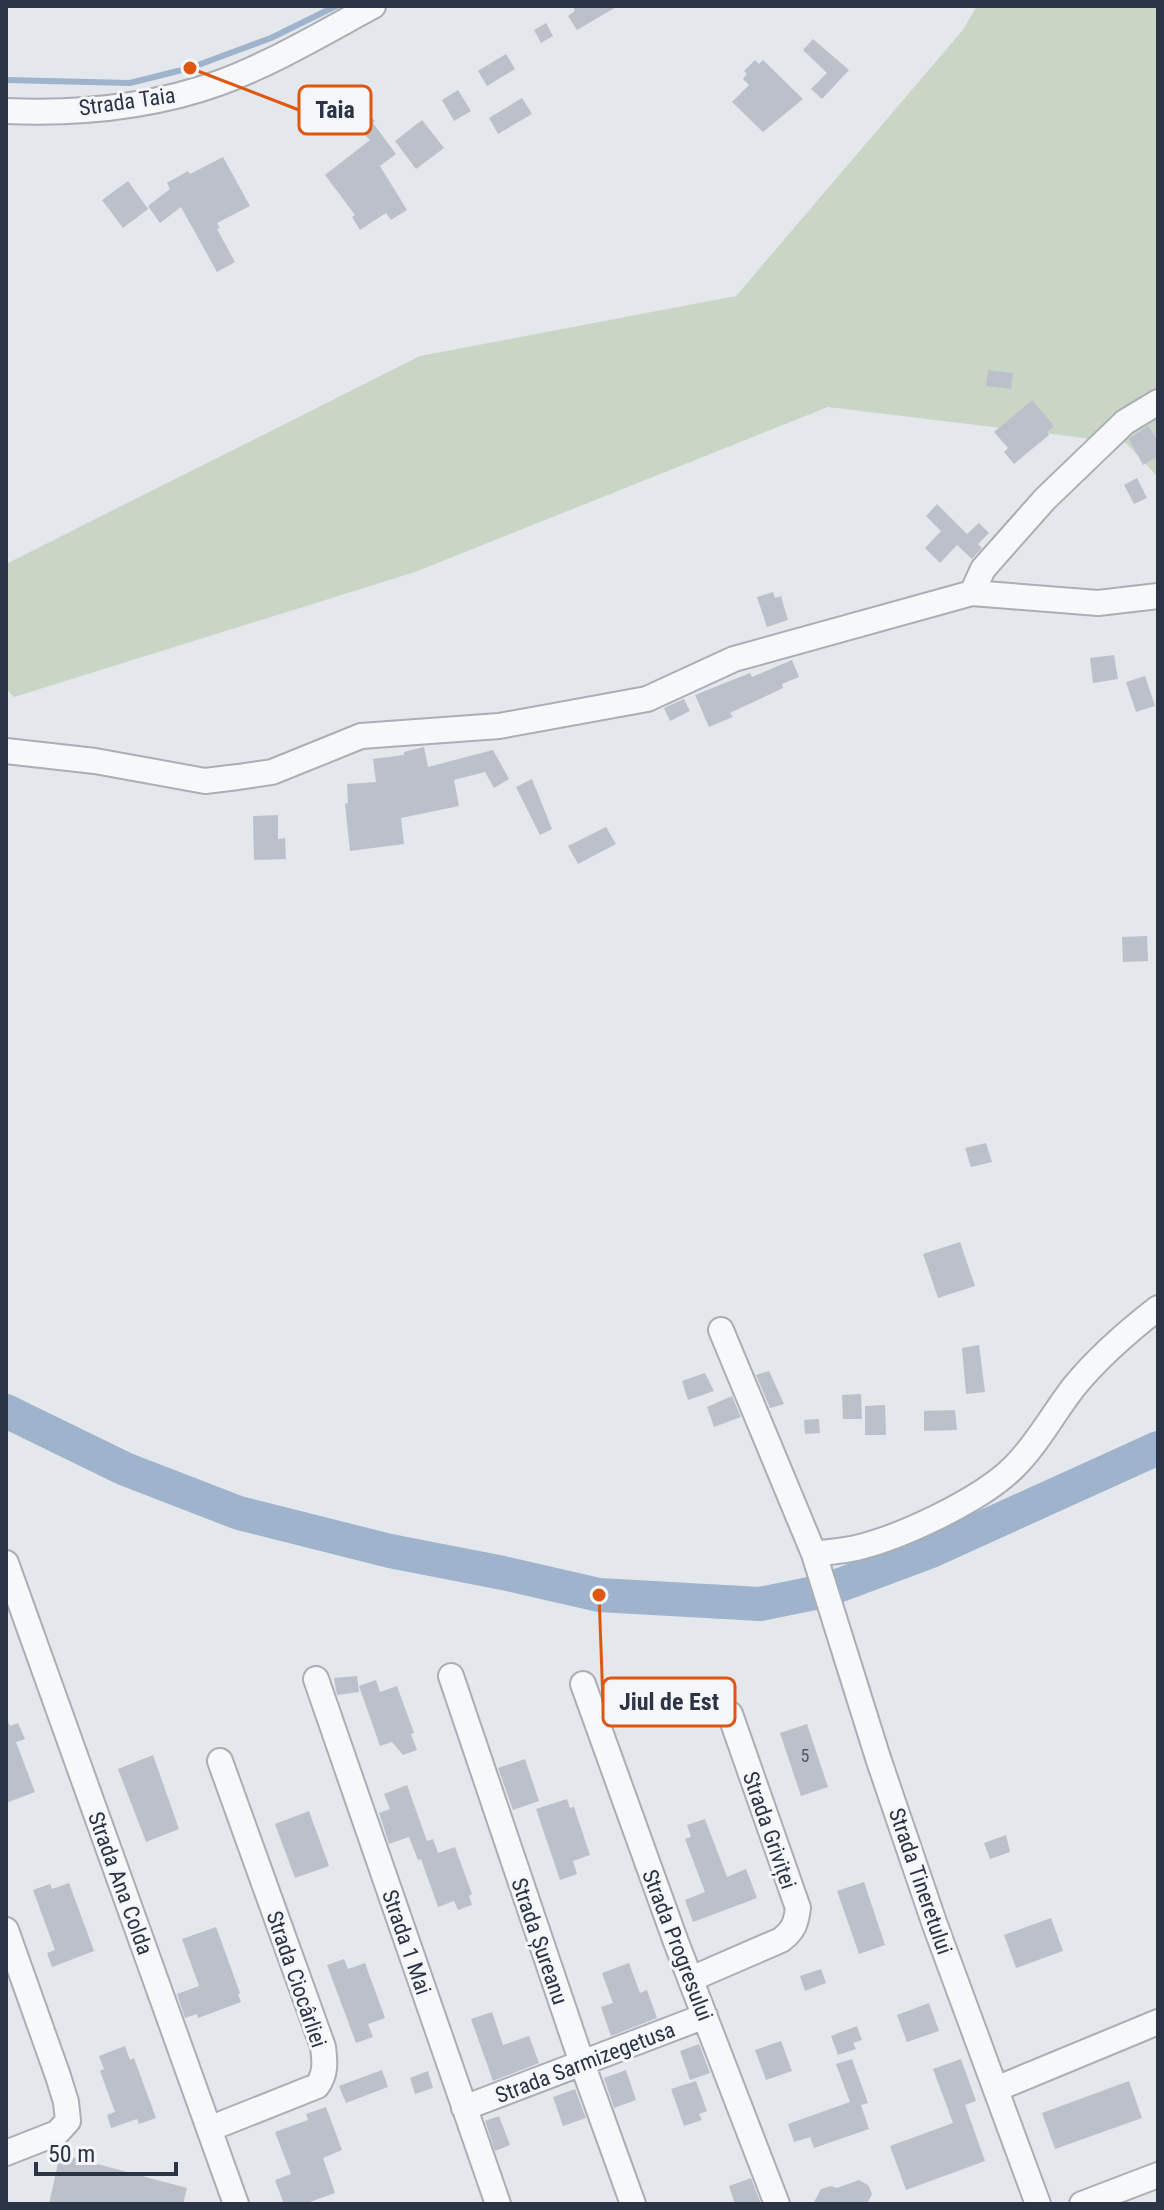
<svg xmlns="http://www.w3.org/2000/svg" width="1164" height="2210" font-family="'Roboto Condensed',sans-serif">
	<rect width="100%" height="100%" fill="#e4e7ec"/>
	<path fill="#c9d6c5" d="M977,6H1158V477L1126,443L828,407L415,572L14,697L6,689V564L420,356L736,296L962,31Z"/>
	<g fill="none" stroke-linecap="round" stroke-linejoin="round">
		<path stroke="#9fb4cc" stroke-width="6" d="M6,80L130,83L190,68L271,38L336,6"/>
		<path stroke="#9fb4cc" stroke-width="34" d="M6,1411L125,1469L239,1513L390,1551L503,1573L599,1595L760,1604L824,1591L931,1551L1158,1448"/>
	</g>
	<path fill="#bbc0ca" d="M573,6H618L577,30L568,16L575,11Z
		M546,23L553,36L541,43L534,30Z
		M813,39L849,70L822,99L811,89L827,73L803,50Z
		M506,54L515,69L487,86L478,71Z
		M755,60L759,64L763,60L803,99L763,132L732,102L749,85L743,79L747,74L744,71Z
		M458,90L471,111L454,121L442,100Z
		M522,98L532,114L498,134L489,118Z
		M351,99L375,121L373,123L396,154L380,166L407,210L391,220L386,213L360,230L352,217L355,215L325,175L370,140L340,110Z
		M422,120L444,148L416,169L395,141Z
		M223,157L250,206L217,223L220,228L217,229L235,262L217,272L181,207L160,223L148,206L170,189L167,183L188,171L190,174Z
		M128,181L148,209L123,228L102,200Z
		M988,370L1013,373L1011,389L986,386Z
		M1032,400L1054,426L1047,432L1049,435L1014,464L1004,452L1008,448L994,432Z
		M1148,426L1158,441V456L1143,465L1129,439Z
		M1137,478L1147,498L1134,504L1124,485Z
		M937,504L967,534L979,523L989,533L978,544L982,548L972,559L957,545L940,563L925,548L941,531L926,516Z
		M773,592L775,598L781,596L788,620L767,627L757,597Z
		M1114,655L1118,679L1093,683L1090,658Z
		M792,660L799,677L782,684L783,688L730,713L733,717L709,727L695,695L750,673L752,677Z
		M1145,676L1155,706L1136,712L1126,682Z
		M684,699L690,711L670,721L664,708Z
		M424,747L428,767L493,750L509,779L494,788L485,772L454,780L459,806L401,818L404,844L350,851L345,804L348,803L347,784L376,782L373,759L404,755V752Z
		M532,779L552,829L540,835L516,787Z
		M278,815V839L285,838L286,859L254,860L253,816Z
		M606,827L616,844L578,864L568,846Z
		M1147,936L1148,961L1123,962L1122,937Z
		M986,1143L992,1162L971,1167L965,1148Z
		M960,1242L975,1286L938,1298L923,1254Z
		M979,1345L985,1392L966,1394L962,1348Z
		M769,1371L784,1404L770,1408L756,1375Z
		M705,1373L714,1391L688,1400L682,1381Z
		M861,1394L862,1419H843L842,1395Z
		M732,1396L741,1417L714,1427L707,1407Z
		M885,1405L886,1435H865V1406Z
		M955,1410L957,1430L924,1431V1411Z
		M819,1419L820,1433L805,1434L804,1420Z
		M357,1676L359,1692L337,1695L334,1678Z
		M376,1680L380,1692L397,1686L414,1733L411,1734L417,1750L403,1755L392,1742L380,1746L359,1686Z
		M6,1718L10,1726L18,1723L25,1739L16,1742L35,1792L6,1803Z
		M807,1724L828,1787L801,1796L780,1733Z
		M153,1755L179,1829L146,1842L118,1769Z
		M525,1759L539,1801L513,1810L498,1768Z
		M407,1785L427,1841L433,1839L438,1853L455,1847L472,1894L469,1896L472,1905L458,1910L454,1901L438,1907L421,1859L418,1860L409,1837L389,1844L379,1813L390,1809L384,1794Z
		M567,1799L570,1808L574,1807L590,1855L573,1861L577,1874L560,1880L536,1809Z
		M309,1811L329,1866L295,1878L275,1824Z
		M705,1819L727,1877L746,1869L757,1898L693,1922L685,1900L705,1892L685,1839L691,1837L687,1825Z
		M1006,1835L1010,1852L990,1859L984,1843Z
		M864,1882L885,1945L859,1954L837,1891Z
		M69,1883L94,1951L52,1967L47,1953L55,1950L33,1890L50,1884L52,1889Z
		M1051,1918L1063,1951L1016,1968L1004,1935Z
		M216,1927L240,1993L238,1994L241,2002L198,2018L197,2014L185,2018L177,1994L199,1986L182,1939Z
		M344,1959L348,1969L365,1963L385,2018L368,2024L373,2037L356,2043L327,1965Z
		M629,1963L640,1993L647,1990L657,2018L611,2036L601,2007L613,2003L602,1973Z
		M821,1969L826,1983L805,1991L800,1976Z
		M929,2003L939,2031L907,2042L897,2015Z
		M492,2012L503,2045L529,2036L539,2063L493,2081L471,2019Z
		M857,2026L862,2040L853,2043L856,2049L838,2055L831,2036Z
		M781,2041L792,2071L766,2080L755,2050Z
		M699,2044L710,2073L690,2080L680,2051Z
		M125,2046L130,2060L134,2058L156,2118L139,2124L137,2119L111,2128L107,2115L115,2112L100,2071L104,2069L99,2056Z
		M852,2059L868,2103L861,2105L869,2129L814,2148L810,2137L794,2142L788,2124L850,2102L836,2064Z
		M961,2059L976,2101L965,2105L985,2161L906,2190L890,2146L953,2123L933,2069Z
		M382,2070L388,2087L346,2103L339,2086Z
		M626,2070L636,2100L614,2108L604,2078Z
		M428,2071L433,2088L415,2094L410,2078Z
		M696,2081L707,2111L699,2114L702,2120L684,2126L671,2089Z
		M1129,2081L1142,2118L1055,2149L1042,2113Z
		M575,2089L586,2118L563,2126L553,2097Z
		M326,2107L342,2150L323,2158L335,2193L304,2204H284L275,2180L291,2174L275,2132L308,2120L306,2114Z
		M499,2116L510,2145L495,2151L485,2121Z
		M60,2154L187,2188L183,2204H49Z
		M751,2178L761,2204H735L729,2186Z
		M859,2180L868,2185L870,2189L872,2194L867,2204H813L821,2189L831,2186L837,2188Z"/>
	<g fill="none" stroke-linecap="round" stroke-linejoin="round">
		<defs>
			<path id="minor" d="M6,111C77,114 152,107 219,83C273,63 323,33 373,6
				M972,593L983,569L1045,499L1125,422L1158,402
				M6,751L95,761L205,781L238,777L272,772L361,736L499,726L647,699L734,659L972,593L1098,603L1158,596
				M721,1330L814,1554L879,1761L935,1925L1038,2204
				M814,1554C828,1552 842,1551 856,1548C902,1537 981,1500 1014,1467C1038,1443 1053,1414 1073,1388C1098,1357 1127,1332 1158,1308
				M6,1563L236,2204
				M451,1676L582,2063L633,2204
				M316,1679L498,2204
				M583,1684L676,1942L777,2204
				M6,1930L58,2076L66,2102L68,2121L57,2133L6,2153
				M691,1979L781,1940C794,1930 796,1923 798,1908L730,1714
				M996,2089L1158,2022
				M464,2108L705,2016
				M209,2129L317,2086C326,2074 325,2062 323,2047L220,1761
				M1082,2204L1158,2175"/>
		</defs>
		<use href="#minor" stroke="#a9aeb7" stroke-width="28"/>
		<use href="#minor" stroke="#f7f8fa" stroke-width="24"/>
	</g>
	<g text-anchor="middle" stroke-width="6" stroke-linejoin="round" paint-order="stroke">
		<g font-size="18" fill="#4f5766">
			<text x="805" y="1762">5</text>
		</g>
		<g font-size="22" fill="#2b3445" stroke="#f4f6f9">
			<text transform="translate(127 101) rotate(-8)" y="8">Strada Taia</text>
			<text transform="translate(770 1830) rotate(71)" y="8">Strada Griviței</text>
			<text transform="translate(921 1881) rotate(71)" y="8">Strada Tineretului</text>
			<text transform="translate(121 1883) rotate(70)" y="8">Strada Ana Colda</text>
			<text transform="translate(540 1941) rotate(71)" y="8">Strada Șureanu</text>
			<text transform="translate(407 1942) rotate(71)" y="8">Strada 1 Mai</text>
			<text transform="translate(678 1945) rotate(69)" y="8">Strada Progresului</text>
			<text transform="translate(297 1979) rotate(71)" y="8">Strada Ciocârliei</text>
			<text transform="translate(585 2062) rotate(-21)" y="8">Strada Sarmizegetusa</text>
		</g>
	</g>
	<path fill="none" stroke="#df570f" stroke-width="3" d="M190 68L299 110M599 1595L603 1702"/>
	<g fill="#df570f" stroke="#f4f6f9" stroke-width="3">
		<circle cx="190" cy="68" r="8"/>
		<circle cx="599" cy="1595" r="8"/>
	</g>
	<g fill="#f4f6f9" stroke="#df570f" stroke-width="3">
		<rect x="299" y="86" width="72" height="48" rx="8"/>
		<rect x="603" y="1678" width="132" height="48" rx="8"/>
	</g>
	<g font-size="24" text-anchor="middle" font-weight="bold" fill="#2b3445">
		<text x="335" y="118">Taia</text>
		<text x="669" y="1710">Jiul de Est</text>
	</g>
	<rect width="1164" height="2210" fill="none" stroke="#2b3445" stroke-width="16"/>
	<path d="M36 2162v12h140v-12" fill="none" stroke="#2b3445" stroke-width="4"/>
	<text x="48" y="2162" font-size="24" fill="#2b3445" stroke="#f4f6f9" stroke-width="6" paint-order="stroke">50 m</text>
</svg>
